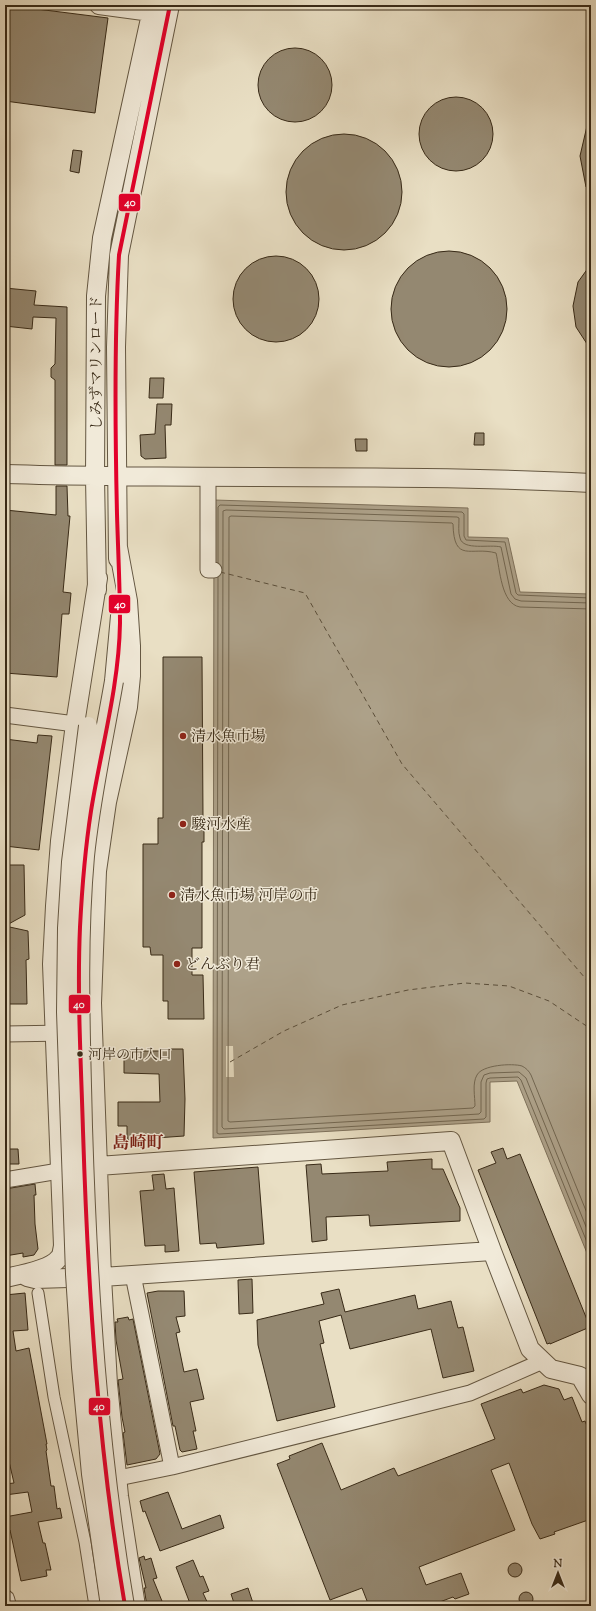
<svg xmlns="http://www.w3.org/2000/svg" width="596" height="1611" font-family="'Sorts Mill Goudy','Noto Serif JP',serif">
	<rect width="100%" height="100%" fill="#e9dfc4"/>
	<filter id="stains"><feTurbulence type="fractalNoise" baseFrequency=".005" numOctaves="4"/><feColorMatrix values="0 0 0 0 .2 0 0 0 0 .09 0 0 0 0 .02 0 0 0 .5 -.17"/></filter>
	<radialGradient id="worn" r=".72"><stop offset=".6" stop-color="#630" stop-opacity="0"/><stop offset="1" stop-color="#630" stop-opacity=".3"/></radialGradient>
	<path fill="#ada189" stroke="#7e715b" d="M214,500L468,508V537L508,538L520,592L591,594V1263L517,1081L490,1082V1122L213,1138Z"/>
	<path fill="#e9dfc4" d="M226,1046H233L234,1077H226Z"/>
	<g fill="none" stroke-linecap="round" stroke-linejoin="round">
		<path stroke="#726650" stroke-width="1" d="M218,563V507L220,505L462,512L464,514V536L466,540L505,542L516,593L518,595L591,598
			M218,577L217,1133L219,1134L484,1119L486,1117V1083L487,1079L490,1078L518,1077L521,1080L591,1252
			M591,603L521,601L515,599L511,594L501,547C490,544 463,551 460,538C458,532 459,525 459,518L457,517L226,510L223,511L222,1127L224,1129L479,1114L481,1112V1082L484,1075L490,1073L519,1072L526,1078L591,1239
			M591,609L520,607C501,604 500,569 496,553C471,546 454,564 453,524L452,523L231,516L229,517L228,1121L230,1122L473,1108L475,1106C475,1097 472,1083 477,1075C482,1065 512,1063 522,1066C526,1068 529,1071 531,1075L591,1223"/>
		<path stroke="#5b4e39" stroke-width="1" stroke-dasharray="5 4" stroke-linecap="butt" d="M220,572L305,593L402,764L591,985
			M230,1062L284,1031L342,1005L408,990L465,983L509,986L549,1001L591,1029"/>
	</g>
	<path fill="#948871" stroke="#382a17" d="M5,5L108,18L95,113L5,101Z
		M258 85a37 37 0 1 1 74 0a37 37 0 1 1-74 0Z
		M419 134a37 37 0 1 1 74 0a37 37 0 1 1-74 0Z
		M587,126H591V186L586,187L580,156Z
		M286 192a58 58 0 1 1 116 0a58 58 0 1 1-116 0Z
		M73,150L82,151L79,173L70,171Z
		M391 309a58 58 0 1 1 116 0a58 58 0 1 1-116 0Z
		M233 299a43 43 0 1 1 86 0a43 43 0 1 1-86 0Z
		M591,264V350L576,327L573,306L578,282Z
		M5,288L36,291L34,305L67,307V465H55V380L51,377V368L55,364L56,318L33,317L32,329L5,326Z
		M150,378H164L163,398H149Z
		M157,404H172L171,425H165L166,458L145,459L141,456L140,435L155,434Z
		M475,433H484V445H474Z
		M355,439H367V451H356Z
		M56,486H67L68,516H70L63,592L71,593L69,614H62L57,677L5,673V510L56,515Z
		M163,657H202L203,818H204V842H202V948H192V975H203L204,1019H168V1001H163V955H151L150,947H143V844H158V818H163Z
		M38,735L52,736L39,850L5,846V739L37,743Z
		M5,865H24L25,915L5,926Z
		M5,926L28,931L29,959L26,960L27,1004H5Z
		M160,1049H183L185,1099L184,1136L127,1140V1126H118V1102H160L159,1074L124,1073V1051H160Z
		M503,1148L507,1159L520,1154L590,1327L550,1344V1343L547,1344L478,1170L496,1163L491,1152Z
		M8,1149H18L19,1164H5V1153H8Z
		M432,1159V1169H443L460,1208V1221L370,1226L369,1215L326,1217L327,1240L312,1242L306,1165L321,1164L322,1174L388,1171L387,1162Z
		M258,1167L264,1244L217,1248L216,1243L200,1244L194,1172Z
		M164,1174L166,1189L174,1188L179,1251L165,1252V1245L145,1246L140,1191L154,1190L152,1175Z
		M35,1184L36,1195H34L35,1224L38,1249L34,1255L23,1257V1253L5,1256V1217H6L5,1189Z
		M252,1279L253,1313L239,1314L238,1280Z
		M339,1289L345,1312L415,1295L418,1309L451,1301L458,1328L463,1327L474,1371L443,1378L431,1329L350,1349L341,1315L319,1321L324,1343L320,1344L335,1407L277,1421L258,1345L257,1320L324,1304L321,1293Z
		M158,1291H184L185,1316L176,1317L180,1332L176,1333L184,1372L197,1369L204,1399L190,1402L196,1431H193L197,1449L182,1452L180,1450L175,1426H173L147,1293Z
		M25,1293L28,1330L13,1331L16,1351L29,1348L47,1444H46L47,1450L46,1451L51,1486H54L57,1509L60,1508L62,1518L38,1522L43,1543H45L51,1570H46L47,1576L21,1581L10,1530L6,1531L5,1517L32,1512L28,1492L5,1495V1484L14,1483L5,1444V1295Z
		M128,1317L129,1320L133,1319L160,1454L156,1459L127,1465L123,1433L125,1432L122,1417L118,1380L123,1379L116,1340L115,1322H118L117,1319Z
		M544,1385L559,1389L564,1400L572,1397L582,1422L585,1421L591,1436V1519L554,1532L555,1534L540,1539L532,1524L509,1463L491,1470L515,1530L419,1567L426,1585L461,1573L469,1594L455,1599L453,1597L429,1606H369L362,1588L330,1600L277,1464L290,1459L289,1456L322,1443L341,1490L394,1468L398,1476L495,1439L481,1404L521,1389L523,1393Z
		M168,1492L182,1529L220,1515L224,1528L160,1551L145,1511L143,1512L140,1501Z
		M144,1556L145,1560L151,1558L157,1578L153,1579L164,1606H147L144,1588H146L139,1558Z
		M193,1560L200,1577L203,1576L209,1591L203,1593L209,1606H191L176,1567Z
		M508 1570a7 7 0 1 1 14 0a7 7 0 1 1-14 0Z
		M248,1588L254,1606H235L231,1594Z
		M519 1599a7 7 0 1 1 14 0a7 7 0 1 1-14 0Z"/>
	<g fill="none" stroke-linecap="round" stroke-linejoin="round">
		<defs>
			<path id="pedestrian" d="M38,1293L54,1397L85,1542L95,1606"/>
			<path id="minor" d="M208,477V570H214
				M5,715L75,724
				M5,1034L66,1033
				M5,1180L71,1169
				M133,1275L172,1467
				M123,1477L172,1467L470,1393L543,1361"/>
			<path id="tertiary" d="M99,5L151,12
				M5,474C200,480 396,473 591,483
				M118,547L128,601L131,646V676L128,707L107,802L97,871L92,1003L102,1277L108,1384L119,1496L136,1606
				M118,559L116,347L119,255L170,5
				M97,590L95,477L96,296L102,238L153,5
				M114,681L120,616
				M98,1166L451,1141L492,1251
				M27,1277L35,1279L102,1277L492,1251L530,1349L551,1369L580,1376L591,1395
				M5,1278C19,1275 50,1270 59,1258C62,1255 62,1250 63,1246L52,964L55,906L60,841L75,724L98,578
				M5,1599L7,1606"/>
		</defs>
		<use href="#pedestrian" stroke="#645742" stroke-width="13"/>
		<use href="#minor" stroke="#645742" stroke-width="17"/>
		<use href="#tertiary" stroke="#645742" stroke-width="20"/>
		<use href="#pedestrian" stroke="#f1ead9" stroke-width="11"/>
		<use href="#minor" stroke="#f1ead9" stroke-width="15"/>
		<use href="#tertiary" stroke="#f1ead9" stroke-width="18"/>
		<defs>
			<path id="tertiary-bridge" d="M114,681C104,739 91,797 85,856C77,946 81,1037 83,1127C88,1288 98,1447 125,1606
				M88,726L71,862L67,928L66,1012L75,1274L81,1367L91,1474L110,1606"/>
		</defs>
		<use href="#tertiary-bridge" stroke="#645742" stroke-width="20" stroke-linecap="butt"/>
		<use href="#tertiary-bridge" stroke="#f1ead9" stroke-width="18"/>
		<defs>
			<path id="bus-1" d="M125,1606C98,1449 88,1290 83,1131C81,1063 77,995 80,927C82,888 85,850 91,811C101,749 119,686 120,623C120,587 118,550 117,514C115,428 114,341 119,255L170,5"/>
		</defs>
		<use href="#bus-1" stroke="#f1ead9" stroke-width="7"/>
		<use href="#bus-1" stroke="#e4002b" stroke-width="4"/>
	</g>
	<g fill="#8f2418" stroke="#f1ead9" stroke-width="1.5">
		<circle cx="183" cy="736" r="4"/>
		<circle cx="183" cy="824" r="4"/>
		<circle cx="172" cy="895" r="4"/>
		<circle cx="177" cy="964" r="4"/>
	</g>
	<circle fill="#382a17" stroke="#f1ead9" stroke-width="1.5" cx="80" cy="1054" r="3.5"/>
	<g text-anchor="middle" stroke-width="3" stroke-linejoin="round" paint-order="stroke">
		<g font-size="14" fill="#382a17" stroke="#f1ead9" text-anchor="start">
			<text x="88" y="1059">河岸の市入口</text>
		</g>
		<g font-size="15" fill="#382a17" stroke="#f1ead9">
			<text transform="translate(96 363) rotate(-90)" y="5">しみずマリンロード</text>
		</g>
		<g font-size="15" fill="#382a17" stroke="#f1ead9" text-anchor="start">
			<text x="191" y="741">清水魚市場</text>
			<text x="191" y="829">駿河水産</text>
			<text x="180" y="900">清水魚市場 河岸の市</text>
			<text x="185" y="969">どんぶり君</text>
		</g>
		<g font-size="17" font-weight="bold" fill="#7a1f14" stroke="#f1ead9">
			<text x="138" y="1148">島崎町</text>
		</g>
	</g>
	<g stroke="#f1ead9" stroke-width="1.5">
		<rect x="118" y="193" width="23" height="19" rx="4" fill="#e4002b"/>
		<rect x="108" y="594" width="23" height="20" rx="4" fill="#e4002b"/>
		<rect x="68" y="994" width="23" height="20" rx="4" fill="#e4002b"/>
		<rect x="88" y="1397" width="23" height="19" rx="4" fill="#e4002b"/>
	</g>
	<g font-size="11" text-anchor="middle" font-weight="bold" fill="#fff">
		<text x="130" y="206">40</text>
		<text x="120" y="608">40</text>
		<text x="79" y="1008">40</text>
		<text x="99" y="1410">40</text>
	</g>
	<rect width="596" height="1611" fill="none" stroke="#e9dfc4" stroke-width="20"/>
	<rect x="6" y="6" width="584" height="1599" fill="none" stroke="#382a17" stroke-width="2"/>
	<rect x="10" y="10" width="576" height="1591" fill="none" stroke="#382a17"/>
	<g transform="translate(558 1573)" stroke="#f1ead9" stroke-width="3" paint-order="stroke">
	<path d="M0-3L7 15L0 10L-7 15Z" fill="#382a17"/>
	<text y="-6" font-size="11" font-weight="bold" text-anchor="middle" fill="#382a17">N</text>
	</g>
	<rect width="100%" height="100%" filter="url(#stains)"/>
	<rect width="100%" height="100%" fill="url(#worn)"/>
</svg>
